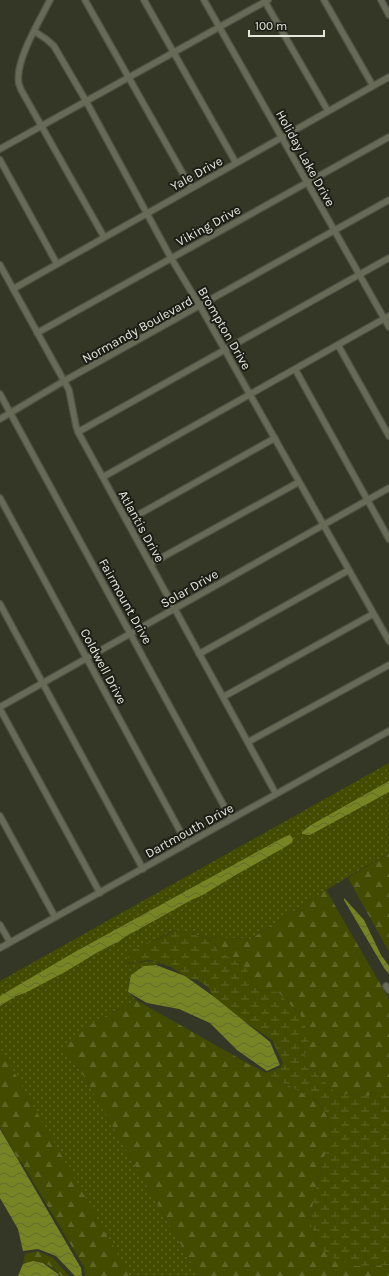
<svg xmlns="http://www.w3.org/2000/svg" width="389" height="1276" font-family="Karla,sans-serif">
	<defs>
		<pattern id="grass-dots" width="8" height="8" patternUnits="userSpaceOnUse"><rect width="8" height="8" fill="#424b00"/><path d="M2 2h.1M6 6h.1" fill="none" stroke="#5d6525" stroke-width="1.8" stroke-linecap="round"/></pattern>
		<pattern id="forest-firs" width="22" height="20" patternUnits="userSpaceOnUse"><rect width="22" height="20" fill="#424b00"/><path d="M5 1l3.5 6h-7zM16 11l3.5 6h-7z" fill="#5d6525"/></pattern>
		<pattern id="wetland-marsh" width="20" height="14" patternUnits="userSpaceOnUse"><rect width="20" height="14" fill="#424b00"/><path d="M1 5h8M5 5V1M11 12h8M15 12V8" fill="none" stroke="#5d6525"/></pattern>
		<pattern id="water-waves" width="16" height="10" patternUnits="userSpaceOnUse"><rect width="16" height="10" fill="#768423"/><path d="M0 5q4-4 8 0t8 0" fill="none" stroke="#626b2f"/></pattern>
	</defs>
	<rect width="100%" height="100%" fill="#343726"/>
	<path fill="url(#grass-dots)" d="M389,763V853L326,890L251,939L203,937L175,930L130,952L125,964L152,961L158,963L156,965L144,966L128,992L136,1000L95,1022L62,1052L79,1068L199,1276H129L0,1049V981Z"/>
	<path fill="url(#forest-firs)" d="M389,853V952L348,878Z
		M326,890L389,999V1084L368,1096L352,1094L338,1095L315,1072L303,1065L305,1052L309,1047L296,1011L278,992L263,991L252,986L250,974L218,951L213,942L203,937L251,939Z
		M136,1000L272,1077L311,1097L324,1108L331,1128L325,1155L317,1183L313,1203L311,1225L320,1247L356,1266L389,1265V1276H199L79,1068L62,1052L77,1034L95,1022Z
		M0,1049H1L130,1276H85L84,1267L22,1163L19,1161L0,1127Z
		M37,1251L53,1258L69,1276H61C57,1273 55,1269 51,1267C44,1261 32,1259 23,1264L25,1254Z"/>
	<path fill="url(#wetland-marsh)" d="M175,930L203,937L213,942L218,951L244,966L250,974L252,986L263,991L278,992L296,1011L300,1013L308,1035L309,1047L305,1053L303,1065L315,1072L338,1095L352,1094L368,1096L389,1084V1265L357,1266L330,1257L320,1247L311,1225L313,1203L317,1183L325,1155L331,1128L324,1108L314,1099L246,1063L242,1060L266,1073L281,1067L283,1063L272,1040L216,1002L208,987L197,980L188,978L171,967L150,960L125,964L130,952C144,943 161,939 175,930Z"/>
	<path fill="url(#water-waves)" d="M389,781V792L310,835L302,834V832L311,825Z
		M290,835L293,839L292,843L287,846L234,876L201,896L193,899L125,937L118,942L98,952L65,972L25,993L16,996L0,1006V996L73,953L286,836Z
		M344,898L364,920L381,955L389,966V974L384,968L344,900Z
		M156,965L185,976L213,996L270,1042L280,1065L267,1071L237,1050L210,1023L179,1009L147,1003L128,992L131,975L144,966Z
		M0,1129L81,1268L82,1276H75L56,1256L38,1249L23,1251L18,1229L0,1198Z
		M33,1261L43,1263L58,1274L59,1276H18L23,1264Z"/>
	<g fill="none" stroke-linecap="round" stroke-linejoin="round">
		<defs>
			<path id="minor" d="M50,0C40,20 14,62 19,84C20,88 22,92 24,95L104,237
				M85,0L191,188
				M144,0L236,163
				M204,0L389,327
				M264,0L328,111
				M324,0L373,86
				M381,0L389,15
				M34,31L46,39L54,46L86,101L171,258L200,306L389,641
				M0,149L268,0
				M0,160L57,264
				M0,265L69,390L76,426L78,432L276,794
				M13,289L389,77
				M37,333L389,137
				M338,345L389,436
				M295,369L389,539
				M0,394L231,819
				M0,419L64,381L389,200
				M78,432L389,258
				M103,477L389,316
				M0,498L187,844
				M127,521L275,438
				M150,564L299,482
				M0,604L143,869
				M199,654L349,570
				M223,697L373,614
				M0,707L389,488
				M0,709L100,893
				M248,742L389,665
				M0,816L55,917
				M0,925L10,942
				M0,948L389,731
				M386,986L389,990"/>
		</defs>
		<use href="#minor" stroke="#4f5243" stroke-width="8"/>
		<use href="#minor" stroke="#666a57" stroke-width="5.5"/>
	</g>
	<g text-anchor="middle" stroke-width="4" stroke-linejoin="round" paint-order="stroke">
		<g font-size="13" fill="#e4e6db" stroke="#1c1e16">
			<text transform="translate(306 158) rotate(61)" y="5">Holiday Lake Drive</text>
			<text transform="translate(196 173) rotate(-29)" y="5">Yale Drive</text>
			<text transform="translate(208 225) rotate(-29)" y="5">Viking Drive</text>
			<text transform="translate(225 328) rotate(60)" y="5">Brompton Drive</text>
			<text transform="translate(137 329) rotate(-29)" y="5">Normandy Boulevard</text>
			<text transform="translate(142 526) rotate(61)" y="5">Atlantis Drive</text>
			<text transform="translate(189 588) rotate(-30)" y="5">Solar Drive</text>
			<text transform="translate(126 601) rotate(61)" y="5">Fairmount Drive</text>
			<text transform="translate(104 666) rotate(62)" y="5">Coldwell Drive</text>
			<text transform="translate(189 830) rotate(-29)" y="5">Dartmouth Drive</text>
		</g>
	</g>
	<path d="M249 30v6h75v-6" fill="none" stroke="#e4e6db" stroke-width="2"/>
	<text x="255" y="30" font-size="12" fill="#e4e6db" stroke="#1c1e16" stroke-width="3" paint-order="stroke">100 m</text>
</svg>
